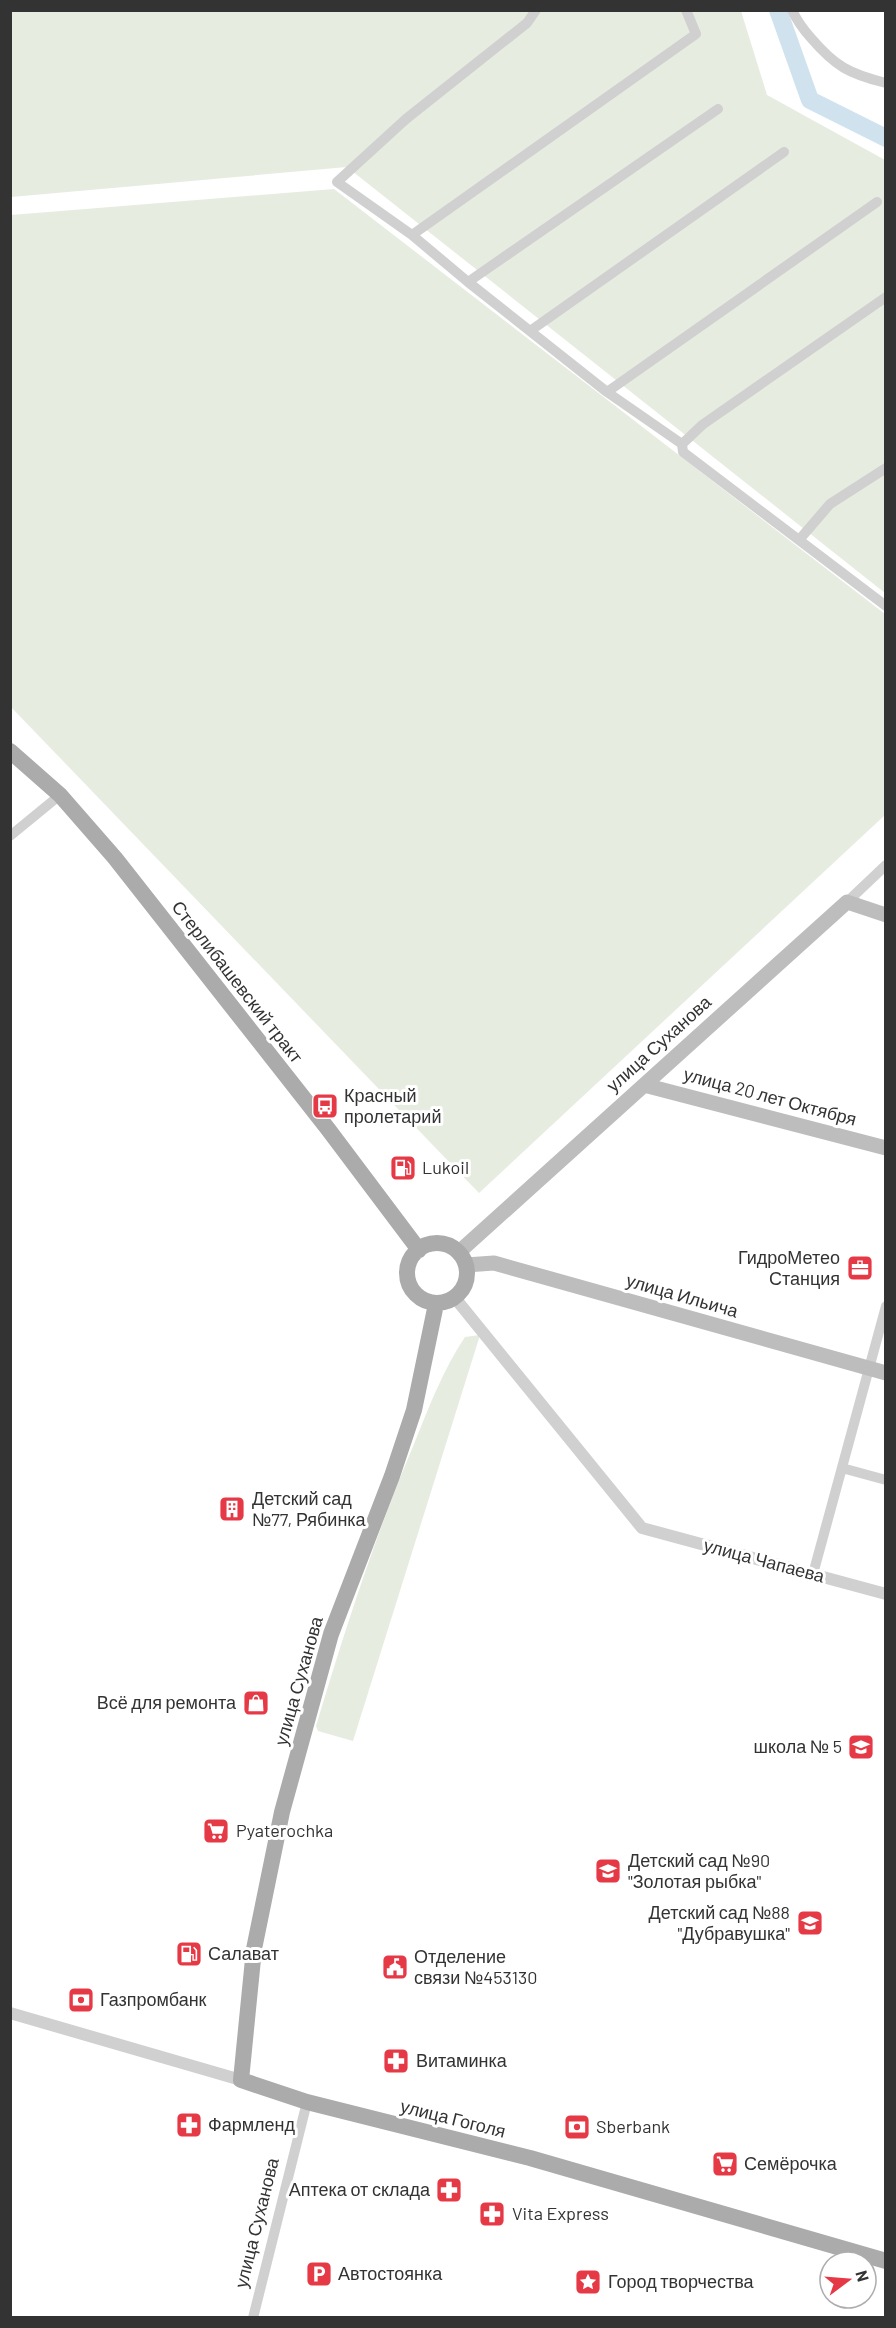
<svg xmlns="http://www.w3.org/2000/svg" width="896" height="2328" font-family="Barlow,sans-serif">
	<rect width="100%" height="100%" fill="#fff"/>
	<path fill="#e6ecdf" d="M11,11H741L767,95L885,160V593L347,167L11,197Z
		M334,189L885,614V815L479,1193L11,707V215Z
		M480,1335L353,1741L318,1731L316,1726C345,1630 375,1536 414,1444C429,1407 443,1370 465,1337Z"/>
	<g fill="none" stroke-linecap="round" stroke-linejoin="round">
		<path stroke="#cfe2ee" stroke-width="18" d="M778,10L810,100L886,138"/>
		<path stroke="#d0d0d0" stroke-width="10" d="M536,10L527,23L406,119L337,182L412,235L468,282L607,392L682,444
			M792,10C797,21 803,29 811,38C835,66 849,74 886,83
			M412,235L696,34L686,10
			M468,282L718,109
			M886,297L702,425L682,444L683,452L886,606
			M530,331L784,152
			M607,392L877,202
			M799,540L830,504L886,468
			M10,836L60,795
			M847,902L886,865
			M842,1468L886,1480
			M813,1574L886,1306
			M253,2318L307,2102"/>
		<path stroke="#d0d0d0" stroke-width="12" d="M455,1298L642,1528L886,1594
			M10,2013L241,2080"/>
		<path stroke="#bdbdbd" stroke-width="15" d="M644,1085L886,1148
			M459,1252L847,902L886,915
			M466,1265L494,1263L886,1373"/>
		<path stroke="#ababab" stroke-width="16" d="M10,751L60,795L115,858L328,1129L419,1250
			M407 1273a30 30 0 1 1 60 0a30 30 0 1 1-60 0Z
			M436,1304L414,1410L392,1476L331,1634L282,1812L254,1949L241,2080L307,2102L530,2158L886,2261"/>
	</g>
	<defs>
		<symbol id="bus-square" viewBox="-11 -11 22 22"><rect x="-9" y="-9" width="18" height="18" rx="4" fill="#e63946" stroke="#fff"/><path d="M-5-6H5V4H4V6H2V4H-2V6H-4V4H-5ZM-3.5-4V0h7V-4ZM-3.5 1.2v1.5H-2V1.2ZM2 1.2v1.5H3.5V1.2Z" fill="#fff"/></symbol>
		<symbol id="fuel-square" viewBox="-11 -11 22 22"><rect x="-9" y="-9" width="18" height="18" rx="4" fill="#e63946" stroke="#fff"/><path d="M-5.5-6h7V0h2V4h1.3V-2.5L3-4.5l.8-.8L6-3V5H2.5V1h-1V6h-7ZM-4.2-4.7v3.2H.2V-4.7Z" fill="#fff"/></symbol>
		<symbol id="office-square" viewBox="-11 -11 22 22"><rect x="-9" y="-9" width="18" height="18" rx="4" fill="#e63946" stroke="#fff"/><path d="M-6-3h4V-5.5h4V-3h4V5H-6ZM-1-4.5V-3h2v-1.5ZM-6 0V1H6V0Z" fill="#fff"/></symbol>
		<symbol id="building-square" viewBox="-11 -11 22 22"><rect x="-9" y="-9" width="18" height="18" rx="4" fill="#e63946" stroke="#fff"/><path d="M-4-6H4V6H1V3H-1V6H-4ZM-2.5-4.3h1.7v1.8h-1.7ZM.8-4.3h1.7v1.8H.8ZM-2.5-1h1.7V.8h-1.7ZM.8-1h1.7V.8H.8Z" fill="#fff"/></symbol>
		<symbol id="shop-square" viewBox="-11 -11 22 22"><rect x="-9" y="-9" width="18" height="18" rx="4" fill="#e63946" stroke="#fff"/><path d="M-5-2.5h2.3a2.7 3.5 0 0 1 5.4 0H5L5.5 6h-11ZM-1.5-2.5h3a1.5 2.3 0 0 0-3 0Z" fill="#fff"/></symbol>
		<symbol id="school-square" viewBox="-11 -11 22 22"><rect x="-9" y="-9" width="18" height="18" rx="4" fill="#e63946" stroke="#fff"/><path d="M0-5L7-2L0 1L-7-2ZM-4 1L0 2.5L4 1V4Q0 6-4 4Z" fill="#fff"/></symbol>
		<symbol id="supermarket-square" viewBox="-11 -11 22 22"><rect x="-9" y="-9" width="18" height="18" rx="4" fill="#e63946" stroke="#fff"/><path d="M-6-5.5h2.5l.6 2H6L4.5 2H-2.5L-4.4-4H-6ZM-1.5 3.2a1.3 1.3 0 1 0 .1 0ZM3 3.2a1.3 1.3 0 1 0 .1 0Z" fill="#fff"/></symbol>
		<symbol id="civic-square" viewBox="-11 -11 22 22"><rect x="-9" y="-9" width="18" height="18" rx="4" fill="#e63946" stroke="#fff"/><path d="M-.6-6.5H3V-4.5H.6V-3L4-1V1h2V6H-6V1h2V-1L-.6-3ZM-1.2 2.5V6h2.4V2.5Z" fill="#fff"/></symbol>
		<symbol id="bank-square" viewBox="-11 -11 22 22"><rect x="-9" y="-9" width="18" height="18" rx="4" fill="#e63946" stroke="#fff"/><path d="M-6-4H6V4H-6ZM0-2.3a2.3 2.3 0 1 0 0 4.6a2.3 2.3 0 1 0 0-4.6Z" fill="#fff"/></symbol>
		<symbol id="pharmacy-square" viewBox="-11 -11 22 22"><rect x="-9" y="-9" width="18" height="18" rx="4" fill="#e63946" stroke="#fff"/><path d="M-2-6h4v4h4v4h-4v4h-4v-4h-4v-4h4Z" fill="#fff"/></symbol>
		<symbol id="parking-square" viewBox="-11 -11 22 22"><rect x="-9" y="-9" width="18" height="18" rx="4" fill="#e63946" stroke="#fff"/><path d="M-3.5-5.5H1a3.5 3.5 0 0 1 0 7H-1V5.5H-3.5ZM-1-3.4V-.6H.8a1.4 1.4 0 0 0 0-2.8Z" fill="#fff"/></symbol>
		<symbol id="sight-square" viewBox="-11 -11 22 22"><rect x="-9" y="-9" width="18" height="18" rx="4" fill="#e63946" stroke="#fff"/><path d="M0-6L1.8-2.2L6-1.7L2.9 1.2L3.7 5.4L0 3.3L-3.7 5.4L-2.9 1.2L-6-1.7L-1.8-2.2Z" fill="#fff"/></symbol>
	</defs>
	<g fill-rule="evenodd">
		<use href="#bus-square" x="310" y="1091" width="30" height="30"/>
		<use href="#fuel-square" x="388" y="1153" width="30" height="30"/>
		<use href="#office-square" x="845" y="1253" width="30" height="30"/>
		<use href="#building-square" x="217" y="1494" width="30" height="30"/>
		<use href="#shop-square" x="241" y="1688" width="30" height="30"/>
		<use href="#school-square" x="846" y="1732" width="30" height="30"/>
		<use href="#supermarket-square" x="201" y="1816" width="30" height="30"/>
		<use href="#school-square" x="593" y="1856" width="30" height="30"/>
		<use href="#school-square" x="795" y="1908" width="30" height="30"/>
		<use href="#fuel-square" x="174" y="1939" width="30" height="30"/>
		<use href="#civic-square" x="380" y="1952" width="30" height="30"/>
		<use href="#bank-square" x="66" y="1985" width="30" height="30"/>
		<use href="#pharmacy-square" x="381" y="2046" width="30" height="30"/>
		<use href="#pharmacy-square" x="174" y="2110" width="30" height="30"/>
		<use href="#bank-square" x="562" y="2112" width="30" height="30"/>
		<use href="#supermarket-square" x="710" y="2149" width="30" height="30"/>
		<use href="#pharmacy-square" x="434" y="2175" width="30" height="30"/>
		<use href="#pharmacy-square" x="477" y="2199" width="30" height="30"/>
		<use href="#parking-square" x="304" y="2259" width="30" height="30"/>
		<use href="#sight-square" x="573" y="2267" width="30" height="30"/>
	</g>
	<g text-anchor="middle" stroke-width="6" stroke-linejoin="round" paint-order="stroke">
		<g font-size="18" fill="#333" stroke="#fff">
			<text transform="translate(237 982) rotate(52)" y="6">Стерлибашевский тракт</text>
			<text transform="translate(659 1044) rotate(-42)" y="6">улица Суханова</text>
			<text transform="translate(770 1097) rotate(15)" y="6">улица 20 лет Октября</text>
			<text transform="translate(682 1296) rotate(16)" y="6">улица Ильича</text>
			<text transform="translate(764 1561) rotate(15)" y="6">улица Чапаева</text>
			<text transform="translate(299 1681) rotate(-74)" y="6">улица Суханова</text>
			<text transform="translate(453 2119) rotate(14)" y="6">улица Гоголя</text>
			<text transform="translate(257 2223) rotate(-76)" y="6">улица Суханова</text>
		</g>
		<g font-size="18" fill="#333" stroke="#fff" text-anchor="start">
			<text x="344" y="1102">Красный<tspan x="344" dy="21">пролетарий</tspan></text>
			<text x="422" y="1174">Lukoil</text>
			<text x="840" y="1264" text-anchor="end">ГидроМетео<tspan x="840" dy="21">Станция</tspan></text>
			<text x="252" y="1505">Детский сад<tspan x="252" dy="21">№77, Рябинка</tspan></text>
			<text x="236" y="1709" text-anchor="end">Всё для ремонта</text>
			<text x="842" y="1753" text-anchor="end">школа № 5</text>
			<text x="236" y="1837">Pyaterochka</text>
			<text x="628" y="1867">Детский сад №90<tspan x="628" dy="21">"Золотая рыбка"</tspan></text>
			<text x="790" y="1919" text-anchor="end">Детский сад №88<tspan x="790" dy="21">"Дубравушка"</tspan></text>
			<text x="208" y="1960">Салават</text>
			<text x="414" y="1963">Отделение<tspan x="414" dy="21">связи №453130</tspan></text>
			<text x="100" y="2006">Газпромбанк</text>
			<text x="416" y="2067">Витаминка</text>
			<text x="208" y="2131">Фармленд</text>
			<text x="596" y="2133">Sberbank</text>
			<text x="744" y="2170">Семёрочка</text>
			<text x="430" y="2196" text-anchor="end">Аптека от склада</text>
			<text x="512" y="2220">Vita Express</text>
			<text x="338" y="2280">Автостоянка</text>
			<text x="608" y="2288">Город творчества</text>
		</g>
	</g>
	<rect width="896" height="2328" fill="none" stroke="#333333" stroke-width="24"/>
	<g transform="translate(848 2280) rotate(74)"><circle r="28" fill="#ffffff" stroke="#adadad" stroke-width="1.5"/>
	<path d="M0-4.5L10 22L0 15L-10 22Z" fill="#e63946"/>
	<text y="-9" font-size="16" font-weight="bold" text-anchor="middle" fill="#333333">N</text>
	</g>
</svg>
